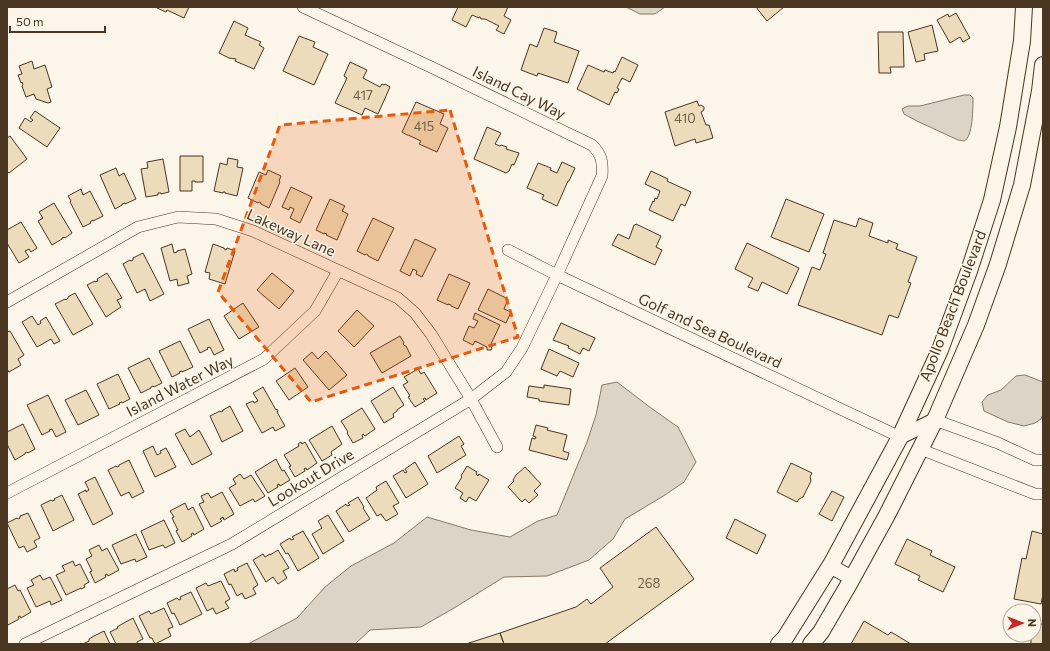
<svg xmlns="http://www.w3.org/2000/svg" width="1050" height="651" font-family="Commissioner,sans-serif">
	<rect width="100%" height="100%" fill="#fbf6e9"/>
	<path fill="#dcd4c6" stroke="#887966" d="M626,7H665L655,14H640Z
		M964,95H970L973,98C973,106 973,138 964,141C964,141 958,140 958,140L917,121L904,114L902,109L908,106H920Z
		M1025,375L1043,382V414L1041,419L1035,423L1024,426L1008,422L984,411L982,402L988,395L1001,390L1016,376Z
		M617,382L651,408L678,427L696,462L684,482L665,495L625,519L613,539L589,560L547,576L504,577L454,608L421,627L370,630L355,644H248L297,618L325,587L351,566L394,543L427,517L471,530L510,537L538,521L557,515L587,442L596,415L602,385Z"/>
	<path fill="#ecdcbc" stroke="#4a3520" d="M158,7H189L184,18L167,10L166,12L157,8Z
		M458,7H508L504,16L511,20L504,34L496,30L499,26L485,19H481L480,17H479V18L472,15L466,27L452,20Z
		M756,7H784L767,21Z
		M956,13L970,38L963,42L960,37L950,43L937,20L948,14L949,17Z
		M234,21L248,28L245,35L261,42L259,45L264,48L254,69L235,61L236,59L229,58L219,53Z
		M932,25L938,51L924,54L925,60L916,62L908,32Z
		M544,28L557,32L554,42L579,51L568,83L538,73L537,76L521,70L530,44L537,47Z
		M878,32H903L904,67H890L891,73H879Z
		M299,36L315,42L313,47L328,54L314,85L283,71Z
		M622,57L638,65L630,82L622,78L617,88L619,89L617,93L615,92L609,105L577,89L588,65L604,72L605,70L613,73L614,71L615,72Z
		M32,61L34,69L45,65L52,87L47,89L51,102L48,103L36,99L34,94L26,97L22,86L23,85L22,82L21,83L18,75L22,74L19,66Z
		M350,62L367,70L363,78L380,87L382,84L384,85L385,84L390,87L378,114L365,108L362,115L335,103L347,78L344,76Z
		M697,101L699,106L701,105L704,107V109L703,111L701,112L706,125H709L713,138L696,143L695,139L675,146L665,112Z
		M416,102L444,114L440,124L448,128L437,152L419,144L421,141L408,135H407L402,132Z
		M35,111L60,128L47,147L19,128L25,118L31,122L33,120L30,118Z
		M487,127L501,133L495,144L500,146L501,145L507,147L506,149L519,153L514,165L512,164L509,171L506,173L474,159Z
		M10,136L27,159L9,173L7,171V138Z
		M180,156H203V182H195V181H192V191H180Z
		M228,158L238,160L237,167L243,168L237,196L225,193V192H223V193L214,191L220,163L227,165Z
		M163,159L169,192L161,194V193H158V195L146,197L141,169L148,168L147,162Z
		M562,162L575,168L569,181H568L557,206L542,199L544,195L527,188L538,163L551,168L550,170L557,173Z
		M116,168L119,176L124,173L136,199L125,204V203L122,204V205L115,209L100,175Z
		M268,170L281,176L279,181L280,182L269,208L261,204V203L259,202L258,203L248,198L259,172L266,175Z
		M651,171L668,179L667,181L691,192L685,206L681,204L673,221L649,210L653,201L654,202L655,198L657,199L660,191L645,184Z
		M291,187L312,197L300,223L290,218L294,209L290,207L289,210L282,207Z
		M81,189L83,195L90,191L103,216L93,221V220L90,222L91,223L83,227L70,202L71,201L68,196Z
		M330,199L345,206L342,211L348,214L337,240L326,235L327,234L324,233V234L316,230Z
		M786,199L824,214L809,252L771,237Z
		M54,203L72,233L65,238L64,237L62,238V239L52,245L38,221L43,218L39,212Z
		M373,218L394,228L378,261L368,256V255L366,254L365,255L357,251Z
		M859,218L873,223L869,236L888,243V240L898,244L896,249L917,257L908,282L911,283L898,318L889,315L882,335L798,305L812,267L820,270L826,254L823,253L834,220L856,227Z
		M21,222L37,248L31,252L29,249L25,251L29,257L19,263L7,243V230Z
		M636,224L661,236L656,247L662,250L655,265L612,245L618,234L629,239L634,225H635Z
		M415,239L436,249L422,277L416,274L417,271L413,269L410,276L400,271Z
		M747,243L799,268L787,294L762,282L758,291L748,287L753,278L735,269Z
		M172,244L174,253L177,252V251L185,249L192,274L187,276L189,283L178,286L177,279L170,281L161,248Z
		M213,244L224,248V249L226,250L227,248L235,251L225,284L209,279L210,273L205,272Z
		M143,253L164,294L150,301L145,289L137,293L123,264L130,260L131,261L133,260V258Z
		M107,273L122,298L117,300L121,307L106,317L87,285L95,281V282L98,281L97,279Z
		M272,273L294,291L279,309L257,290Z
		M449,274L470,283L458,309L451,306V305L448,304V305L437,300Z
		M488,289L508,299L504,309L511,312L506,323L478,310Z
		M75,293L93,324L73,335L55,304L65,299L66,300L68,298V297Z
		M243,303L259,327L239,339L224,316Z
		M357,310L374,326L354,347L338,331Z
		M475,313L500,325L490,346L492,348L491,350H487V347L475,341L473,345L463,340L469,326L474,328L478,321L473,319Z
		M32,316L38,325L41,323L40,321L46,317L60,341L54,344L51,339L37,347L22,322Z
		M209,319L224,350L214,355L210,347L207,348L208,349L200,353L188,329Z
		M561,323L595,338L589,351L583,348L580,354L568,348L569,346L553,340Z
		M10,331L24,355L18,359L21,365L9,372L7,369V332Z
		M400,336L404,343L403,344L405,346H406L411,356L382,373L370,353Z
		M180,341L193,367L182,372V371L179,372L180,373L172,377L159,351Z
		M549,349L579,363L573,377L560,371L557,376L541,369Z
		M326,351L347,375L329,390L303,360L312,352L318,359Z
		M149,358L162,383L154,387L153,386L151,387V388L141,393L128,368Z
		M295,368L308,387L289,400L276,381Z
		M418,369L421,374L424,372L437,393L426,400L425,398L423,399L425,401L415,407L408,397L410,396L403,385L408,382L404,377Z
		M118,374L130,399L122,403V402L119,403L120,404L109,409L97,384Z
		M544,385L571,389L569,405L539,401V399L527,397L529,386L544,388Z
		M263,387L276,410L277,409L278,411L277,412L285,426L275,431L273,427L262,433L246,404L253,401L254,403L258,401L253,393Z
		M393,387L404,405L397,410V411L393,414L394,417L384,423L371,401Z
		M86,390L99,415L78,425L65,400Z
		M48,395L66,432L56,437L52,429L49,430L50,431L42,435L27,405Z
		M230,406L243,431L222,442L210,416L220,411L221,412L223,411V410Z
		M362,408L375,429L365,436L363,434L362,435L363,438L353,443L347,433L348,432L341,421Z
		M23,424L35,449L28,453L27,452L25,453V454L15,460L7,444V432Z
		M536,425L548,428L547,430L567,435L563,451L569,453L567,460L529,450L532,438L535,439L536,437L533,436Z
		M332,426L342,444L331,452L332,455L322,461L309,440Z
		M185,429L190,437L199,430L212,454L192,465L175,434Z
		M459,436L464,444L461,446L466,455L437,473L428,456Z
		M301,442L302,444L305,442L317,463L307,470L306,468L304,469L305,471L295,477L289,467L291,466L284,455L299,446L298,444Z
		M153,446L157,455L161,453L160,451L166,448L176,467L155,477L143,451Z
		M276,459L282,471L284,470L290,480L280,486L279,484L277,485L278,487L268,493L255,472Z
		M129,460L144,492L132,498L129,492L121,496L108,470L116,466L117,467L119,466V465Z
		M415,462L428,484L406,498L393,476L403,470L405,473L407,472L405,469Z
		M791,463L812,473L810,477L811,481L803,497L799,499L797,502L777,492Z
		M467,466L477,472L476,474L478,476L479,474L489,480L476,501L469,497L466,502L460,498L463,493L455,488L462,477L461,476Z
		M525,467L541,484L534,491L538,495L529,503L525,499L522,502L508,487L514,481L513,480L516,475Z
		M240,474L244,479L251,475L265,496L255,502L253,499L240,506L229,488L236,484L233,479Z
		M95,477L113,514L93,525L78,494L86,490V492L89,490L85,482Z
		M386,481L399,503L393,506L398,514L386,521L381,514L377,516L366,498L377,490L376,487Z
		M832,491L844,497L832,521L819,514Z
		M222,492L234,514L224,520L223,517L220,519L222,521L211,527L199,504L204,502L201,496L208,493L211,498Z
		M62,495L74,520L53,531L41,505L51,500L52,501L55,500L54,499Z
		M358,497L364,507L363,508L370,519L349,532L336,511L346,504L347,506L350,505L348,503Z
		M185,503L188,510L193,507L204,529L194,535L193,533L191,534L192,536L182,542L176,531L178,530L172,518L174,517L170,511Z
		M28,513L40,538L34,541L37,547L27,552L24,546L19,548L7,523L17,518L18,519L20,518V516Z
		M328,515L344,541L323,554L312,534L322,528L318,521Z
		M735,519L766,535L757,554L726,538Z
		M164,520L175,543L165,548L163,545L149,550L141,531Z
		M656,527L694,579L605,644H504L500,633L576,607L587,599L591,604L613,587L600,568Z
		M303,531L319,558L298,571L288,553L286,554L280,544L290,538L291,540L294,539L292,537Z
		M1032,531L1043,534V594L1041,604L1014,599L1022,558L1026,559Z
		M136,534L147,557L136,562L135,559L121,564L112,545Z
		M907,539L932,551L930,555L955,567L943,592L918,580L920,576L895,564Z
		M99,545L102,551L107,548L119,570L108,576L107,574L105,575L106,577L95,583L90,572L92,571L86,559L92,556L89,550Z
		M278,550L289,568L283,571L287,578L278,584L273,577L266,582L253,560L263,554L265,557L270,554V555Z
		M73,561L75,566L80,564L89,582L84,585L85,587L81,589V588L66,595L56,575L65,571L62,566Z
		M247,563L258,585L253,588L256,594L245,599L242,593L237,596L231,584L229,585L224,574L234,569L235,572L238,570L237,568Z
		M40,575L43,580L50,577L62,600L51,605L50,601L36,607L27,588L34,585L31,580Z
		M221,581L230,599L225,602L229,608L216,614L213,608L207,611L196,588L206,583L208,586Z
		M15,585L18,591L20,590L31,612L21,618L20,616L18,617L19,619L8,625L7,622V589Z
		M191,592L202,614L180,625L174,613L172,614L167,603L177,598L179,600L181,599L180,597Z
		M164,608L173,627L168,629L171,636L155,644L152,638H150L139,616L149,611L151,614Z
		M133,618L143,639L137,642V644H116L110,632L118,628L117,627L122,624Z
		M864,621L888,635L891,632L911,644H851Z
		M1034,624H1043V644H1031V635H1034Z
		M104,631L110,644H83L89,641V639L94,636Z
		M500,633L504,644H466Z"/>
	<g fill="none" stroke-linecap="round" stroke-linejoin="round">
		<defs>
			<path id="minor" d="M508,250L557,275L900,437
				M7,302L138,227L178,217L216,219L253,231L398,298L415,313L431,334L471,399L497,447
				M935,420L998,443L1035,460H1043
				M920,449L1035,494H1043
				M7,493L264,359L315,311L338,271
				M25,644L232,544L471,399L506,372L522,348L557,275L602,176C603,162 602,155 592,145L431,67L303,7"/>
			<path id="tertiary" d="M900,437L935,420
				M830,566L852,578"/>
			<path id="secondary" d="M779,644L785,638L832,563L900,437L940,350L969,271L992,200L1008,127L1022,41L1024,7
				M811,644L821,632L849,584L887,515L935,420L976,325L998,264L1022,185L1040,91L1043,65"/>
		</defs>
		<use href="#minor" stroke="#4a3520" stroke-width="12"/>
		<use href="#tertiary" stroke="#4a3520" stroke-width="16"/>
		<use href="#secondary" stroke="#4a3520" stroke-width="18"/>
		<use href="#minor" stroke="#fbf6e9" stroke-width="11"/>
		<use href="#tertiary" stroke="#fbf6e9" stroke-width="14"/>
		<use href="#secondary" stroke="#fbf6e9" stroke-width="16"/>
	</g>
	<path fill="#e8590c" fill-opacity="0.2" stroke="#e8590c" stroke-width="3" stroke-dasharray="8 5" stroke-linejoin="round" d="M450,110L518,337L311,402L218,292L280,125Z"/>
	<g text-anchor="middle" stroke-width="3" stroke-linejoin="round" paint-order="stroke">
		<g font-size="13" fill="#725f47">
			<text x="363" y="100">417</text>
			<text x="685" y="123">410</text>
			<text x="424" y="131">415</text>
			<text x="649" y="588">268</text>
		</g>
		<g font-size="15" fill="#4a3520" stroke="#fbf6e9">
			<text transform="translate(519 93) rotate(26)" y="5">Island Cay Way</text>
			<text transform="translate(291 233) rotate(24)" y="5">Lakeway Lane</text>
			<text transform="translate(953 306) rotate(-69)" y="5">Apollo Beach Boulevard</text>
			<text transform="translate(710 331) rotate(25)" y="5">Golf and Sea Boulevard</text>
			<text transform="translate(180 386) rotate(-27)" y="5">Island Water Way</text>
			<text transform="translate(311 478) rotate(-31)" y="5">Lookout Drive</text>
		</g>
	</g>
	<rect width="1050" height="651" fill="none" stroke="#4a3520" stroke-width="16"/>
	<g transform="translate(1022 623) rotate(89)"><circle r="19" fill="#fbf6e9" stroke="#b4a999"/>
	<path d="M0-3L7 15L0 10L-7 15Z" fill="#c62828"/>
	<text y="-6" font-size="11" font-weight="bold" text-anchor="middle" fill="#4a3520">N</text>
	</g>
	<path d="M10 26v6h95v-6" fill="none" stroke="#4a3520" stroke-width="2"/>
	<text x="16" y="26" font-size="12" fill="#4a3520" stroke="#fbf6e9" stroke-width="3" paint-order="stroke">50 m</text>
</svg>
